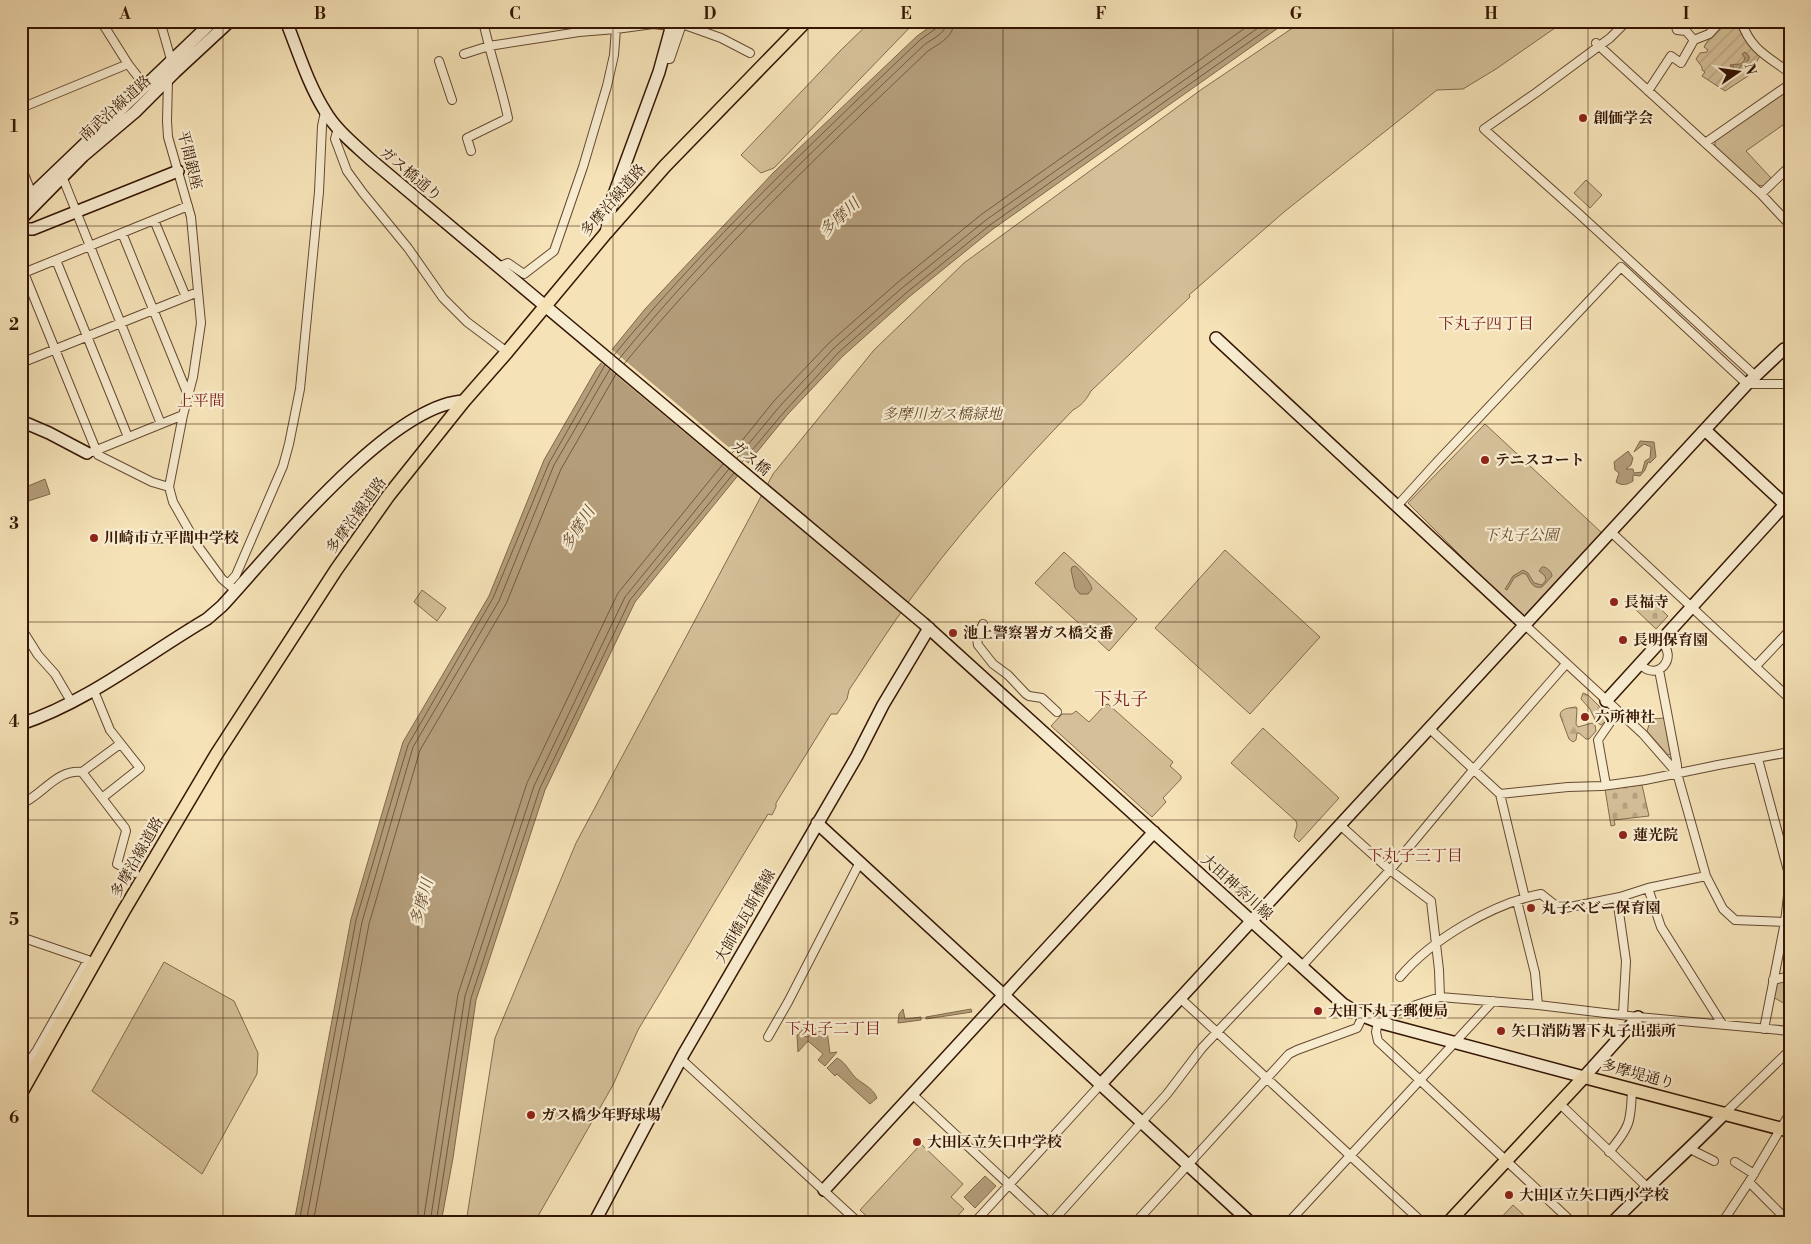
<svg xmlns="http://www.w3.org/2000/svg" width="1811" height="1244" font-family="'Libre Bodoni','Noto Serif JP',serif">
	<defs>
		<pattern id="forest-firs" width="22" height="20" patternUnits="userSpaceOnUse" patternTransform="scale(1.25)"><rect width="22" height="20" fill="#d4bf98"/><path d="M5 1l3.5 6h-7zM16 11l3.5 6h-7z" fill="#b7a381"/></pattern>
		<pattern id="cemetery-stones" width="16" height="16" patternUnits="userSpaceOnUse" patternTransform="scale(1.25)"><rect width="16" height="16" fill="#d4bf98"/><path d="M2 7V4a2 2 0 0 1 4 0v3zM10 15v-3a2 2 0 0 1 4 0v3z" fill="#b7a381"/></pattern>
		<pattern id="garden-furrows" width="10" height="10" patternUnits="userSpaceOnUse" patternTransform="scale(1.25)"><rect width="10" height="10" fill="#d4bf98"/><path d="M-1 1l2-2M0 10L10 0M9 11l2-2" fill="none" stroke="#b7a381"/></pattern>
	</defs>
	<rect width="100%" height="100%" fill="#f5e2b7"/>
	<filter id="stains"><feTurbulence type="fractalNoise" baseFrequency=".004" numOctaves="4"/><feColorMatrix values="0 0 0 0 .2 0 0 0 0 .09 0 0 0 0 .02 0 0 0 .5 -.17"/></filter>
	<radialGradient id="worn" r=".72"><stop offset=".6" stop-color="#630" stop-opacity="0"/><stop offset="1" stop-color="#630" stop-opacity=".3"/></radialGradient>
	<path fill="url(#forest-firs)" stroke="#846a4e" d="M1583,693L1588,695L1608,715L1605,722L1601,725L1596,722L1590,709L1581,699Z
		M1576,707L1577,708L1576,724L1578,727L1592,723L1595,725L1596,731L1589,739H1586L1579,733H1577L1576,740L1573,742L1569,739L1560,715C1561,708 1569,708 1576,707Z"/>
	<path fill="url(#cemetery-stones)" stroke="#846a4e" d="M1647,596L1668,616L1656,629L1635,609Z
		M1642,785L1649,816L1614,820L1615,825L1611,826L1605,789Z"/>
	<path fill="#d4bf98" stroke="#846a4e" d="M871,21H916L774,168L761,173L741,155L841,50Z
		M1303,21H1565L1496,69L1463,89L1437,90L1284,212L1189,295L1190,297L1091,391C1086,400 1082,405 1073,410C1021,464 970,520 924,581C897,616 873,654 849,690L847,699L837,714H831L776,803V807L772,815L768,814L708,913L638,1030L613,1085L534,1223H466L495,1038L576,843L773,474L874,350L964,263L1202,89Z
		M1790,87V120L1746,151L1771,178L1763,186L1757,185L1715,146V139Z
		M1586,180L1602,195L1590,208L1574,193Z
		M1485,424L1602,533L1523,618L1408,503Z
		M1225,550L1320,637L1250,714L1155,628Z
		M1064,552L1137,619L1109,651L1035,583Z
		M422,590L446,608L437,621L414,602Z
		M1108,704L1173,762L1170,766L1181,776V779L1163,798L1166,802L1152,817L1051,726L1062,714H1072L1076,711L1089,722L1105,705Z
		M1665,718L1672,753L1668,755L1647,731L1651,719Z
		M1263,728L1339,798L1299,842L1294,837L1297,825L1296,821L1231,763Z
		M164,962L234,1001L258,1053L257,1074L202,1174L92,1091Z
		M1790,979V1007L1773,997L1775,982Z
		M921,1144L963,1184L951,1197L964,1209L951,1223H874L860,1210Z
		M1513,1205L1532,1223H1496Z"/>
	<path fill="url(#garden-furrows)" stroke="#846a4e" d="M1724,21H1736L1752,48L1760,56L1748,76L1725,91L1702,76L1705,72L1702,70V67L1696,59L1700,53L1707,52L1708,50L1704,47C1709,36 1719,32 1724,21Z"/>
	<path fill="#b49d7a" stroke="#81674a" d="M938,21H1288L993,229L909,297L843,356L788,414L635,602L545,790L476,1000L453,1158L441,1223H294L351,919L403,742L489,596L544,460L597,368L645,309L774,172L917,36Z
		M1745,52L1749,56V60L1740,67L1739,71L1735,72L1732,70L1734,66L1731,67L1730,65C1737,63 1742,67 1745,58L1742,54Z
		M1640,441L1654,442L1656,457L1650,463L1648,462L1645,470L1640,476L1633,475V481C1627,485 1622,486 1616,482L1619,473L1615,470L1614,462L1627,452L1628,451L1633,458L1631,465L1626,469H1633L1634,473L1642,472L1645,461L1650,458L1651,447L1644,444L1634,452Z
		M45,479L50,494L22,503L21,489Z
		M1075,566C1080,569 1092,584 1092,589L1088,594H1080L1075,588L1071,570L1072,567Z
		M1542,567C1546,566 1552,572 1552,576L1542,587C1533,589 1530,582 1527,575L1523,573L1514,578L1507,590L1505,589L1513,576L1523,570L1528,573L1534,583L1542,585L1546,580L1545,576L1539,571Z
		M903,1009L905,1019L921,1017V1020L898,1023L899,1014Z
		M971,1009L972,1012L926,1019V1017Z
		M809,1023L812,1024L816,1029L805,1030L804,1035L806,1037L812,1035L813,1032L827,1031L830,1053L837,1052L825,1066L818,1060L823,1054L808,1041L798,1052L797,1035L800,1034C799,1028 802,1025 809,1023Z
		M837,1058C845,1062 848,1069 854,1076C861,1084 872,1086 877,1098L870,1104L837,1074L835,1076L827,1068Z
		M985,1176L996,1186L975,1208L964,1197Z"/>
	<path fill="#f5e2b7" d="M610,348L750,465L739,478L599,361Z"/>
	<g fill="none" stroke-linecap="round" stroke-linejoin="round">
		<path stroke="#745a3e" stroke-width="1" d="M614,355C707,242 814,141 920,40L938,27L940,21
			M619,359C711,246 818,146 924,45C933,38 946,34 947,21
			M624,364C717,251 823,151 928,51C940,43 954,37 954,21
			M732,453L774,401L829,343L897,283L982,214L1255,21
			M737,458L780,406L834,348L902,288L986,220L1268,21
			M742,462L785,411L839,352L906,293L990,225L1279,21
			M299,1223L356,920L408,745L493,598L549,463L605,365
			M306,1223L362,922L413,747L499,601L554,465L610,369
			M313,1223L369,924L420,750L506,604L561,469L616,374
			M423,1223L458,994L527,783L618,593L723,464
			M430,1223L465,996L534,786L625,597L729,469
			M436,1223L471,998L540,788L630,600L734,473"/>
		<defs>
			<path id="street" d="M101,21L128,64L146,87
				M160,21L172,63
				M1627,21L1610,38L1537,92L1484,129L1578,213L1751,372
				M1674,21L1677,30L1686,31L1694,40
				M1741,21C1751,50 1767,56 1790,73
				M1596,43L1761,194L1790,225
				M464,54L489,46L579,32L616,29L653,24L672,26
				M664,59H670L682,24L721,38L750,53
				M439,61L452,100
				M168,80L167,121L168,137L191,217L201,323L193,377L183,415L169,487L173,502L198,546L222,579L236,591
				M1648,91L1671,56L1681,63L1694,40L1709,34L1721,21
				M21,108L128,64
				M338,128L335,139L347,171L363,193L408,248L443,298L467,322L507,352
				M1705,143L1790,84
				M471,151L467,138L508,118C501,85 490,54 483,21
				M21,167L32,194
				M62,176L161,424
				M1761,194L1790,166
				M154,220L186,297
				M122,233L188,395
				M56,260L128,437
				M498,267L508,263L524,274L554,251L583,167L607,86L614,55L616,29
				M24,273L98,455L152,482L169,487
				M21,274L188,206
				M21,363L198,292
				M92,452L183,415
				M1397,506L1436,463L1621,267L1747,384H1790
				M1611,532L1788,697L1790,728
				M228,584L236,575L283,466L289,444L300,389L319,192L322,126L325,112
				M983,624L977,638L978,645L993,664L1008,675L1026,694L1029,696L1042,698L1057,712
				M1525,625L1643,734L1677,773
				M21,628L38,655L55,674L72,703
				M1640,664C1657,683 1680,657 1660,641
				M1756,666L1790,630
				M1659,670L1677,765V773L1706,876L1723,909L1735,920L1785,922L1790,924
				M94,691L110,730L140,768L102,798
				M1429,728L1500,794L1525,898
				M1758,759L1790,878L1785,922L1764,1029
				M82,772L125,828L126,831L117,864L135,873
				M1606,785L1598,740L1618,711
				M1500,794L1568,787L1602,786L1645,780L1718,765L1790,752
				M21,804C43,795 56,769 82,772L120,744
				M1340,825L1390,870L1431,901L1439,970L1440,997
				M1648,888L1661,927L1722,1024
				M1617,898L1626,961L1623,1014
				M1517,901L1535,973L1538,1005
				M21,937L88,960L37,1050L21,1073
				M1301,967L1390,870L1474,769L1566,664
				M1400,977C1432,939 1492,904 1541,894L1560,909L1620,897L1648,888L1706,876
				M1773,980L1790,976
				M1180,998L1423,1223
				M768,1037L788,1002L860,862
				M681,1059L859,1223
				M912,1094L1050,1223
				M1559,1103L1647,1187
				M1725,1113L1790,1050
				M1690,1149L1714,1161
				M1609,1152C1630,1127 1631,1122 1632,1089
				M1735,1162L1754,1174
				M1749,1182L1784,1217L1790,1221
				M974,1223L1101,1084
				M1051,1223L1167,1094L1202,1048L1289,956
				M1135,1223L1289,1054L1297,1050L1357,1028L1363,1016
				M1288,1223L1493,1001
				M1573,1223L1378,1041L1376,1032L1378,1022L1398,1011L1440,997L1538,1005L1638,1017L1790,1031
				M1722,1223L1749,1182L1790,1113"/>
			<path id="secondary" d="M286,21C298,51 308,84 325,111C336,130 354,144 370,159L923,623L1343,1004L1363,1016L1378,1022L1584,1077L1638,1017
				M21,205L213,21
				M21,219L83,156L135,112L175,72L230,21
				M21,229H33L178,171
				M606,233L613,197L659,72L673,21
				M1216,338L1525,625
				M21,421L49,433L87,453
				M1705,430L1790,509
				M1606,701L1790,499
				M21,724C89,701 146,655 207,619L222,606C272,552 390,404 464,401
				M817,823L1251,1223
				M1101,1084L1747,384L1784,349
				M824,1190L1154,832
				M594,1223L683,1055L857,756L883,705L929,628
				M1612,1223C1649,1185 1688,1151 1725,1113"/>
			<path id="primary" d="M21,1093L123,912L216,755L336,570L389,495L464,401L507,352L606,233L665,166L806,21
				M1448,1223L1584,1077L1790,1131"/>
		</defs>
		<use href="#street" stroke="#654930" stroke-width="10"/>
		<use href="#secondary" stroke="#351603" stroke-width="14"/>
		<use href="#primary" stroke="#351603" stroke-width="15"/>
		<use href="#street" stroke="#f8ecd0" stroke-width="8"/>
		<use href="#secondary" stroke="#f8ecd0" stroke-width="11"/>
		<use href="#primary" stroke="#f5e2b7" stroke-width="12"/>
	</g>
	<path fill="none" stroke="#351603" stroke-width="1" stroke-opacity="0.55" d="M223,21V1223M418,21V1223M613,21V1223M808,21V1223M1003,21V1223M1198,21V1223M1393,21V1223M1588,21V1223M21,226H1790M21,424H1790M21,622H1790M21,820H1790M21,1018H1790"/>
	<g fill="#8f2418" stroke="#f8ecd0" stroke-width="2">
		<circle cx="1583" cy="118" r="5"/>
		<circle cx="1485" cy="460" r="5"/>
		<circle cx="94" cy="538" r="5"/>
		<circle cx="1614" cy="602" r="5"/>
		<circle cx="953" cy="633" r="5"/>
		<circle cx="1623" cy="640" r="5"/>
		<circle cx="1585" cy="717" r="5"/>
		<circle cx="1623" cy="835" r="5"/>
		<circle cx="1531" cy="908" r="5"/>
		<circle cx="1318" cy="1011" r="5"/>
		<circle cx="1501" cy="1031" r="5"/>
		<circle cx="531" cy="1115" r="5"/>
		<circle cx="917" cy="1142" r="5"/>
		<circle cx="1509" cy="1195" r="5"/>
	</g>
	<g text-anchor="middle" stroke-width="4.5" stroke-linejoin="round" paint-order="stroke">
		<g font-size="15" fill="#351603" stroke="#f8ecd0">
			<text transform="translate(115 108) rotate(-42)" y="5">南武沿線道路</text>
			<text transform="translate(190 160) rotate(76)" y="5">平間銀座</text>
			<text transform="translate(411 174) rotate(40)" y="5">ガス橋通り</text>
			<text transform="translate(613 200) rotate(-49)" y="5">多摩沿線道路</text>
			<text transform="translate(751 458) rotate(40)" y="5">ガス橋</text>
			<text transform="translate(356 515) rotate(-54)" y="5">多摩沿線道路</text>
			<text transform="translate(137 857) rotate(-60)" y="5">多摩沿線道路</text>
			<text transform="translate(1237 887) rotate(42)" y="5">大田神奈川線</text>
			<text transform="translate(745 916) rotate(-60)" y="5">大師橋瓦斯橋線</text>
			<text transform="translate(1638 1074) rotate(15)" y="5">多摩堤通り</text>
		</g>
		<g font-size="15" font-weight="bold" fill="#351603" stroke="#f8ecd0" text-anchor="start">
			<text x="1593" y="123">創価学会</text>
			<text x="1495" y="465">テニスコート</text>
			<text x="104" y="543">川崎市立平間中学校</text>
			<text x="1624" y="607">長福寺</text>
			<text x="963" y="638">池上警察署ガス橋交番</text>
			<text x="1633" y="645">長明保育園</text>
			<text x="1595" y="722">六所神社</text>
			<text x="1633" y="840">蓮光院</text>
			<text x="1541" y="913">丸子ベビー保育園</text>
			<text x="1328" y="1016">大田下丸子郵便局</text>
			<text x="1511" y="1036">矢口消防署下丸子出張所</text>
			<text x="541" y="1120">ガス橋少年野球場</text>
			<text x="927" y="1147">大田区立矢口中学校</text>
			<text x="1519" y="1200">大田区立矢口西小学校</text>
		</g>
		<g font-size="15" font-style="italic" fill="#654930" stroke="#f8ecd0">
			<text x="942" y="419">多摩川ガス橋緑地</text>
			<text x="1521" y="540">下丸子公園</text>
		</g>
		<g font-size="16" font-style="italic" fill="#684c33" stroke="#f8ecd0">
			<text transform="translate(839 217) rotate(-43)" y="6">多摩川</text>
			<text transform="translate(577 528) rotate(-57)" y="6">多摩川</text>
			<text transform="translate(421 902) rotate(-75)" y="6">多摩川</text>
		</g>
		<g font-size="16" fill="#7a1f14" stroke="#f8ecd0">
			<text x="1486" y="329">下丸子四丁目</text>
			<text x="201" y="406">上平間</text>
			<text x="1415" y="861">下丸子三丁目</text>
			<text x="833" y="1034">下丸子二丁目</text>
		</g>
		<g font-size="18" fill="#7a1f14" stroke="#f8ecd0">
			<text x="1121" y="705">下丸子</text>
		</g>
	</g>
	<rect width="1811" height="1244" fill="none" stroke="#f5e2b7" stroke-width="55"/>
	<g transform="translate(1738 72) rotate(77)" stroke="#f8ecd0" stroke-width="4" paint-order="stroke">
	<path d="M0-4L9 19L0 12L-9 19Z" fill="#351603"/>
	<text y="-8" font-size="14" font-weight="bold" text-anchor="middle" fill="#351603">N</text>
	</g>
	<rect x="28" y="28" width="1756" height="1188" fill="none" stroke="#351603" stroke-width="2"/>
	<g font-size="16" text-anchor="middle" font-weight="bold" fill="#351603">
		<text x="125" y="19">A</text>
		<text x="320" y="19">B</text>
		<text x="515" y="19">C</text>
		<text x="710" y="19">D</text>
		<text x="906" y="19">E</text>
		<text x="1101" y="19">F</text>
		<text x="1296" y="19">G</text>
		<text x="1491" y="19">H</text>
		<text x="1686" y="19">I</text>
		<text x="14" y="132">1</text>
		<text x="14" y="330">2</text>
		<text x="14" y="529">3</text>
		<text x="14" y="727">4</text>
		<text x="14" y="925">5</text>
		<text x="14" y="1123">6</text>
	</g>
	<rect width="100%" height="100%" filter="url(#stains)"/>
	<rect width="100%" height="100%" fill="url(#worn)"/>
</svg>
